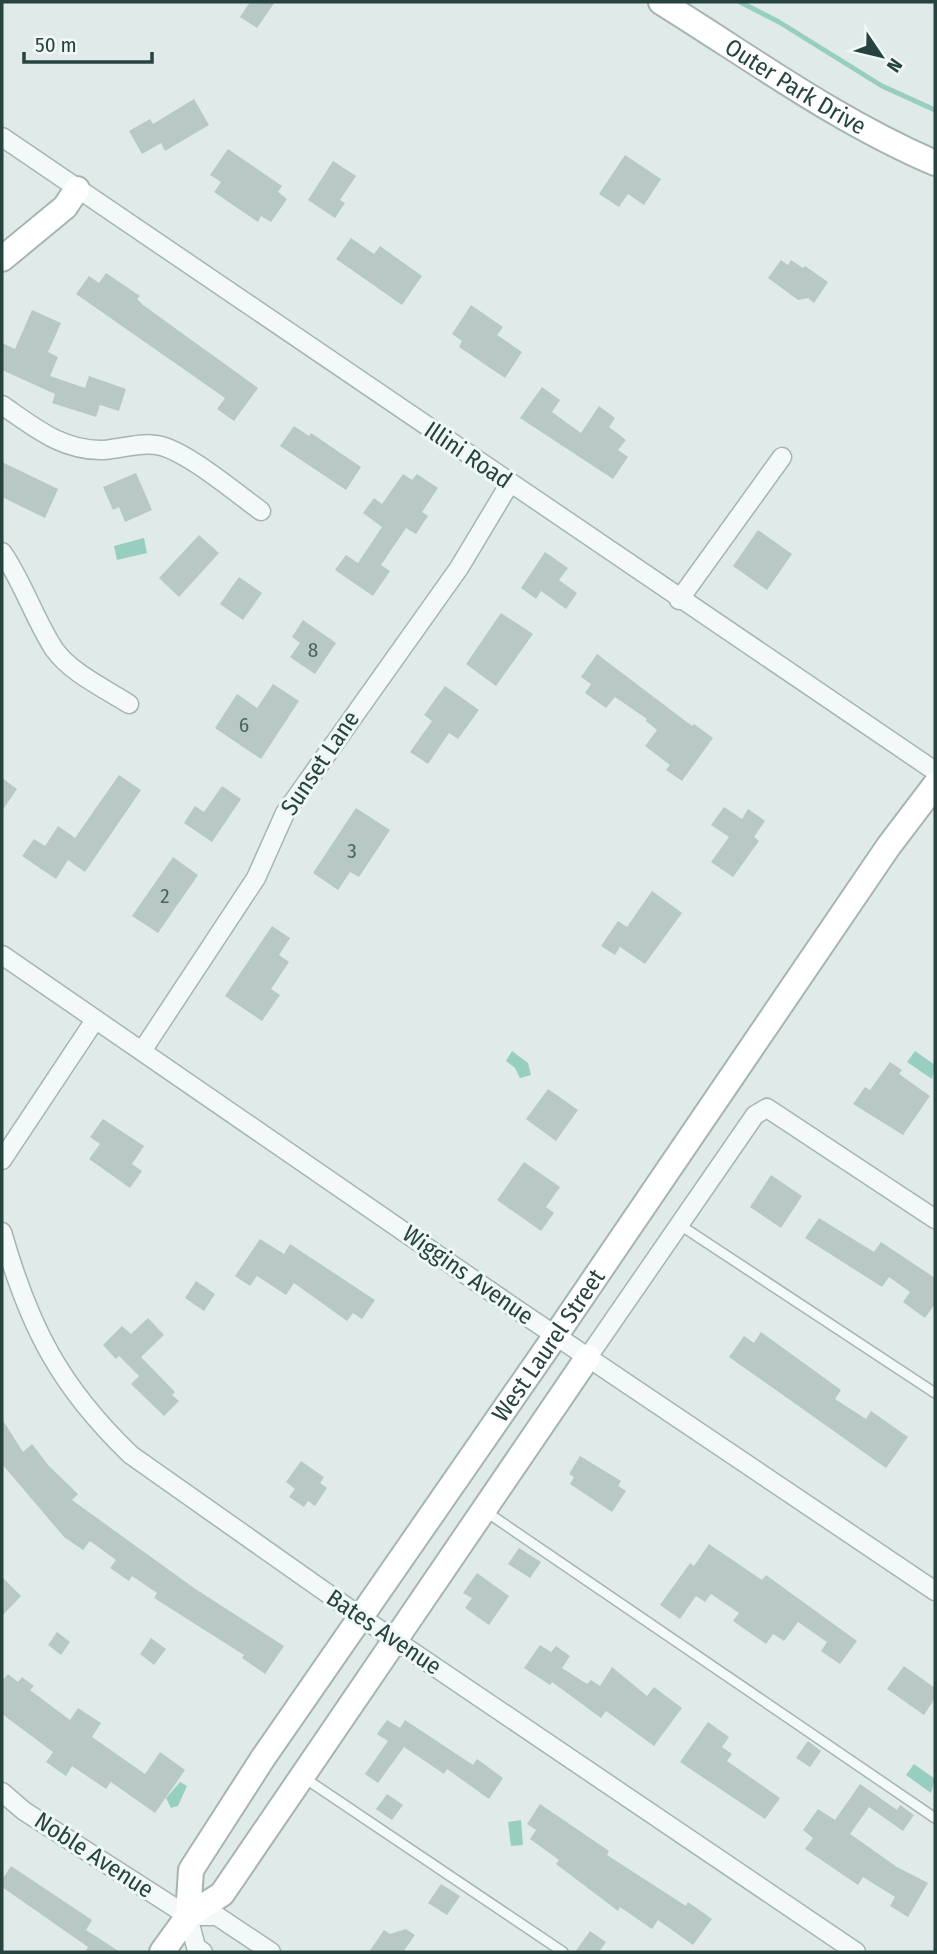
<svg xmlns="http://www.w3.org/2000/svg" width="937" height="1954" font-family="'Fira Sans Condensed',sans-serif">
	<rect width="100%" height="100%" fill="#e0eae9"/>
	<path fill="#98cec0" d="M144,538L147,553L117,560L114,546Z
		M512,1051L528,1063L531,1075L520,1078L515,1068L506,1061Z
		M915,1051L935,1065L932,1079L907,1062Z
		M914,1764L935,1779L931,1793L906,1775Z
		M180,1782L187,1786L178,1806L171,1808L166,1798Z
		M521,1820L523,1845L511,1846L508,1822Z"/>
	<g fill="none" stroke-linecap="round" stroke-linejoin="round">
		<path stroke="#98cec0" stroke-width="5" d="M740,2L779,22L882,86L935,110"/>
	</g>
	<path fill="#b7c8c5" d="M250,2H275L257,28L240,17Z
		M194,99L209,125L165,151L161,143L142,154L129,131L150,119L153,124Z
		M228,149L282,186L278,192L287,199L271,222L261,216L258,222L214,192L221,182L210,175Z
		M625,155L661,179L644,205L628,194L619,207L599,194Z
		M333,161L356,176L340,200L345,203L335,218L308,200Z
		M351,238L374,254L380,246L422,276L402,305L336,259Z
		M781,260L788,265L791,260L803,268L805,266L828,282L814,303L808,298L798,300L768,278Z
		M106,273L140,296L137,299L143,305L258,388L234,421L217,409L225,398L76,294L89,276L99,283Z
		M471,305L503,327L497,335L522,352L505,378L459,347L462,341L452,334Z
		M32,310L61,323L48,352L58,357L50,376L85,388L89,376L126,389L119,411L100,405L96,417L52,403L55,394L2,370V343L15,349Z
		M542,387L560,400L552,412L581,433L599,406L615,418L609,427L626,440L618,450L628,457L613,479L520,418Z
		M294,426L309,436L311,433L361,467L346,490L280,446Z
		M2,462L58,489L45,518L2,497Z
		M136,473L152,510L125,522L119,507L113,510L103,487Z
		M403,474L412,480L417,474L438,488L422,512L428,516L416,534L406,528L381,565L390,571L373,596L335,570L346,555L358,563L382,527L363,513L374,498L382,504Z
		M758,530L792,554L767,590L733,566Z
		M199,535L219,553L179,597L159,578Z
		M545,552L568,568L559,580L577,593L566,609L541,591L536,599L521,588Z
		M239,577L262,593L243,620L220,604Z
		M501,613L533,634L496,686L466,664Z
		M303,620L336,643L315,674L290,657L300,643L292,637Z
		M597,654L692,726L694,724L713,738L682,781L666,770L670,765L645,746L657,730L646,721L647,719L615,697L606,708L585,693L591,684L581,677Z
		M273,684L299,701L261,759L215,728L237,694L257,708Z
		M445,686L479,710L458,739L449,733L428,764L410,752L432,721L424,715Z
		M119,775L141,790L85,872L68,860L56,879L22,856L34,839L45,846L58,826L75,838Z
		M2,778L17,789L2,811Z
		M222,786L241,799L212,842L184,823L195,806L204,812Z
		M724,807L742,819L748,809L765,821L754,837L759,841L733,877L711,862L729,837L711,825Z
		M356,808L390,830L359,877L350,872L338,890L313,873Z
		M173,857L198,875L158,933L132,916Z
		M652,891L682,913L645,964L620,947L615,955L601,946L618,921L627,927Z
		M272,926L290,938L279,955L289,962L271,989L280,995L262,1021L225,996Z
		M890,1062L902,1070L899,1074L930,1096L903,1135L853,1104L865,1087L870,1090Z
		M548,1089L578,1110L556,1141L526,1119Z
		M103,1119L144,1146L132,1164L142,1171L130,1188L89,1159L100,1144L90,1137Z
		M524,1162L560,1187L546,1207L554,1213L541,1231L497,1200Z
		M771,1175L802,1196L781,1228L750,1207Z
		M819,1218L874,1252L881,1242L935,1278V1304L925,1318L903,1302L910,1292L889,1277L882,1287L805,1238Z
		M260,1239L284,1254L290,1244L375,1300L362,1319L353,1313L347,1321L294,1283L286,1295L257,1276L250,1286L235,1276Z
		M196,1281L215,1294L204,1311L185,1298Z
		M148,1318L164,1335L141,1357L175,1392L172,1395L179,1401L164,1416L131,1384L139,1376L119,1356L116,1359L103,1345L122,1326L131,1334Z
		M761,1332L841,1390L835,1399L866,1419L871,1411L908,1437L886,1468L729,1357L744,1336L754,1343Z
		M2,1419L23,1452L32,1444L49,1466L78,1494L72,1500L194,1588L284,1646L265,1674L242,1658L244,1655L154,1598L157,1593L132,1576L129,1581L110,1568L116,1560L90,1541L83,1550L64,1537L2,1464Z
		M580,1456L621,1481L618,1486L626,1491L612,1512L570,1484L574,1477L569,1474Z
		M301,1461L324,1477L320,1483L327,1488L315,1506L308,1501L304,1507L289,1497L295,1489L286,1482Z
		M709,1544L762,1580L766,1575L857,1641L840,1664L821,1651L827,1642L798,1622L784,1641L773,1634L766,1644L733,1621L739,1613L711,1594L705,1602L696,1596L680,1619L660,1605L690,1563L694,1566Z
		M519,1548L541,1562L530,1578L508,1564Z
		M477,1573L509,1596L489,1625L465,1608L472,1598L463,1593Z
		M2,1577L21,1596L2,1616Z
		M57,1632L70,1642L61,1655L48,1645Z
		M151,1638L166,1649L154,1665L140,1654Z
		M540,1645L551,1652L556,1646L570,1656L562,1668L587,1684L591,1680L600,1686L612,1667L647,1696L654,1687L682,1708L654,1746L606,1711L601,1718L552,1682L550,1685L524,1668Z
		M904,1666L935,1688V1698L924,1715L887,1689Z
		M8,1674L18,1682L22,1677L34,1686L30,1690L70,1720L78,1708L101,1723L92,1737L145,1774L160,1752L185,1770L155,1813L111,1782L106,1789L72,1766L66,1776L46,1762L53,1752L2,1714V1681Z
		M387,1720L400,1728L405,1720L473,1765L477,1759L503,1778L489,1799L447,1769L444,1774L404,1747L378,1783L365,1774L388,1741L377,1734Z
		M708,1722L729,1737L722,1747L732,1754L727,1761L780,1798L765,1819L680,1762Z
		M808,1741L821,1751L810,1767L796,1758Z
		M860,1784L897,1810L900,1805L914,1815L903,1831L869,1807L850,1834L897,1867L928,1883L908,1917L890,1906L895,1897L863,1877L858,1885L805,1849L813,1838L803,1830L818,1809L835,1820Z
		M387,1794L403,1805L392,1820L376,1809Z
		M540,1804L609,1851L607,1855L686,1906L688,1902L712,1919L693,1945L658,1920L652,1929L620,1907L618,1911L556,1864L559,1860L530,1839L536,1830L527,1824Z
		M11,1866L92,1920L86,1930L120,1952H85L88,1947L2,1887V1880Z
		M441,1884L460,1896L447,1915L428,1903Z
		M406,1929L415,1935L403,1952H369L384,1930L390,1934Z
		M590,1931L606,1942L599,1952H575Z"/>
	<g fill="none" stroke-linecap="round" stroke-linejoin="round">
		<defs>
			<path id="lane" d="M680,1225L935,1393
				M485,1511L935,1818
				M303,1777L563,1952"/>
			<path id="street" d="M2,137L935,771
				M2,405C34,427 62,451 103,450C121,449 139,442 156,445C183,448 236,493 261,511
				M2,552C23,582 34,618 54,649C71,673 104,688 129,704
				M679,600L782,457
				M2,955L519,1311L935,1591
				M142,1051L256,878L285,813L459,568L510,483
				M2,1160L95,1020
				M2,1232C29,1326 59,1386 131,1455L361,1617L856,1952
				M588,1357L755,1115L767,1108L935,1219
				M2,1792L24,1811L188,1916H217L271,1952
				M188,1916L196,1947L203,1952"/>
			<g id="secondary">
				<path id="s1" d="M661,2C751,58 837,121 935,163"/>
				<path d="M2,259L65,207L77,189"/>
				<path id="s2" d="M188,1916L191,1870L263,1758L556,1335L888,847L935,785"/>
				<path d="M162,1952L188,1916L222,1894L588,1357"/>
			</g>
		</defs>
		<use href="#lane" stroke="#a5b5b3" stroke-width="12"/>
		<use href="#street" stroke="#a5b5b3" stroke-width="21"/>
		<use href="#secondary" stroke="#a5b5b3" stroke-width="28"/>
		<use href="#lane" stroke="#f3f8f8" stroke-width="9"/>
		<use href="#street" stroke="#f3f8f8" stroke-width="18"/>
		<use href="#secondary" stroke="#fff" stroke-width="24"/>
	</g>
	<g text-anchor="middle" stroke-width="6" stroke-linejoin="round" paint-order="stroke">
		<g font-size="21" fill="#4b6461">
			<text x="313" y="657">8</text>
			<text x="244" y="732">6</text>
			<text x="352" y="858">3</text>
			<text x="165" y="903">2</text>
		</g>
		<g font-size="24" fill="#274340" stroke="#f0f8f6">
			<text dy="8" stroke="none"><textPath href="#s1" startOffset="159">Outer Park Drive</textPath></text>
			<text transform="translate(468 455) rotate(34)" y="8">Illini Road</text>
			<text transform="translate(320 763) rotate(-56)" y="8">Sunset Lane</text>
			<text transform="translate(468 1275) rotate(35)" y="8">Wiggins Avenue</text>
			<text dy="8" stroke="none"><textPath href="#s2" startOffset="681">West Laurel Street</textPath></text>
			<text transform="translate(384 1632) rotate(34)" y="8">Bates Avenue</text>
			<text transform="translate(94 1855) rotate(33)" y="8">Noble Avenue</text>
		</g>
	</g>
	<rect width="937" height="1954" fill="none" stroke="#274340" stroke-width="7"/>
	<g transform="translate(881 56) rotate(125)" stroke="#f0f8f6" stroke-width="5" paint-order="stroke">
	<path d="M0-5L12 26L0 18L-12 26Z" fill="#274340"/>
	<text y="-10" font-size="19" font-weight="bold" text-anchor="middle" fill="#274340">N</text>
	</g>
	<path d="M24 52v10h128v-10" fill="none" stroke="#274340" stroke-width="3.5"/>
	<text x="35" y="52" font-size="21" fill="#274340" stroke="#f0f8f6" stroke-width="5" paint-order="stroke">50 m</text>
</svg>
